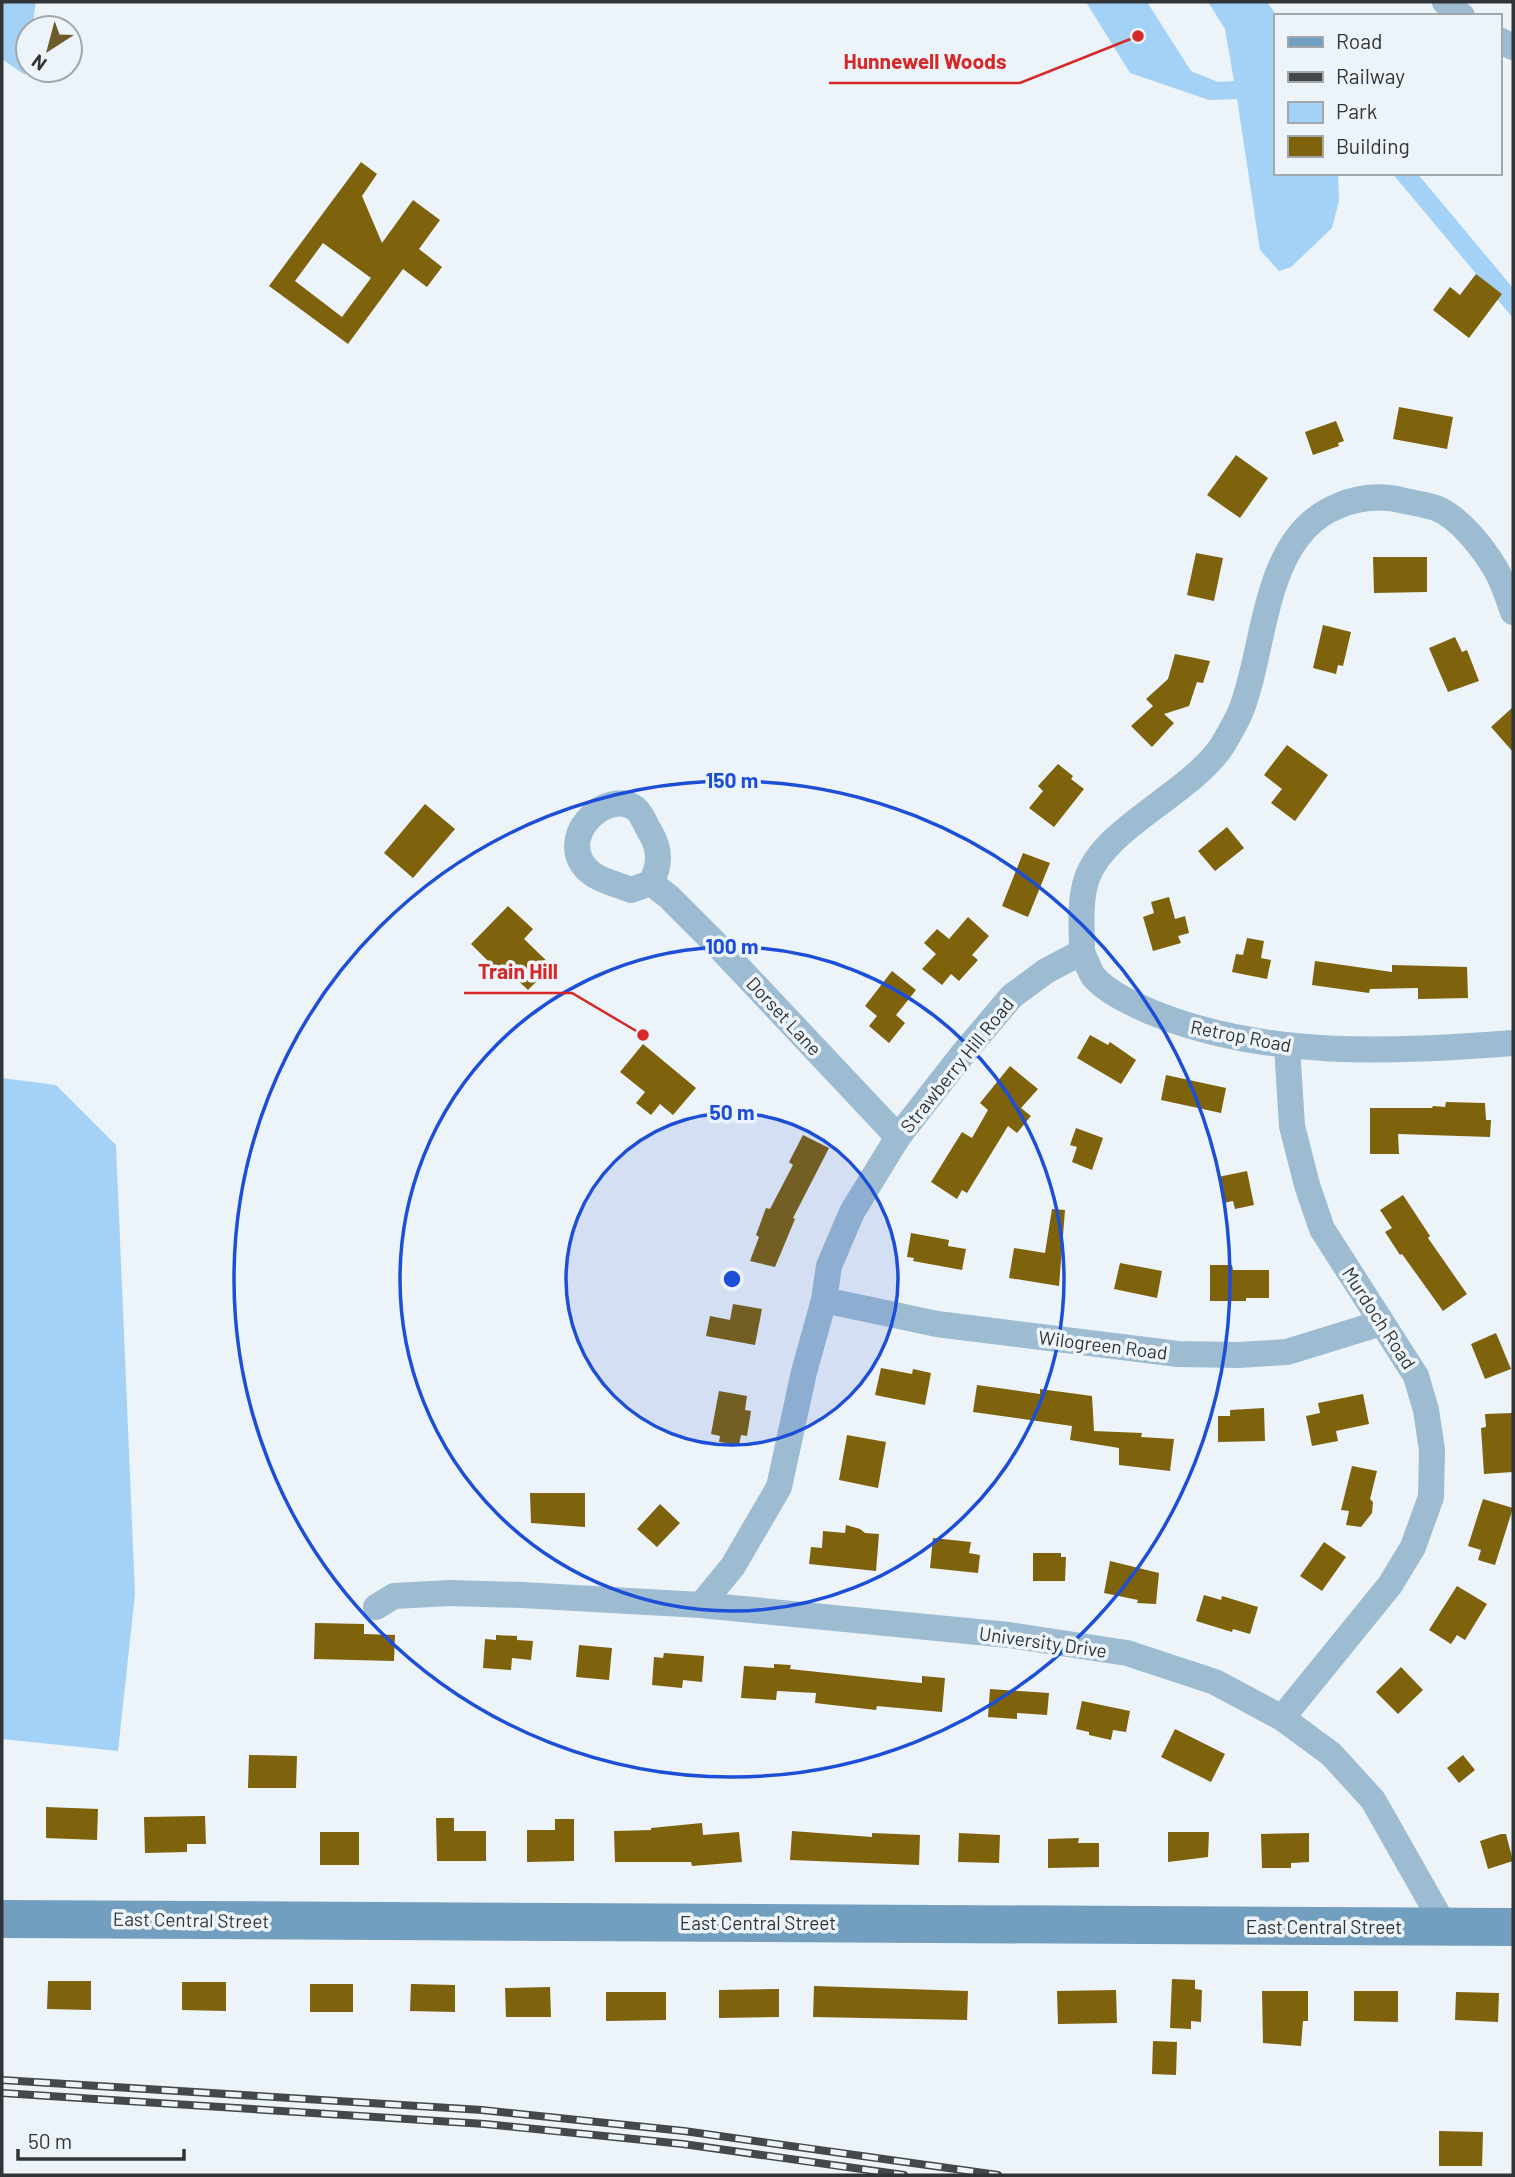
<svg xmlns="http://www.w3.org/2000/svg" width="1515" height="2177" font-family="Barlow,sans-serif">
	<rect width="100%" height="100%" fill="#edf4f9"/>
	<path fill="#a3d2f6" d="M2,2H36L32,28H28L25,75L2,59Z
		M1086,2H1147L1191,71L1218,82L1234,81L1225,29L1208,2H1267L1277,16L1275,173H1338L1339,201L1332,228L1291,267L1279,271L1260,250L1237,99L1209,100L1130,73Z
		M1392,173H1417L1513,288V318Z
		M2,1078L56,1085L116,1145L135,1594L118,1751L2,1739Z"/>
	<path fill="#7f620c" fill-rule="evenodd" d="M361,162L377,174L362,196L382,243L413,200L440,220L419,249L442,267L427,287L403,269L348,344L269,286ZM323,243L371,278L342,317L295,281Z
		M1476,274L1502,294L1469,338L1433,310L1450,287L1460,295Z
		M1399,407L1453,417L1447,449L1393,439Z
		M1336,421L1344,441L1338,443L1339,446L1313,455L1305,432Z
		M1236,455L1268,478L1240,518L1207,495Z
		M1196,553L1223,558L1214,601L1187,595Z
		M1373,557H1427V592L1374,593Z
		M1323,625L1351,632L1343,666L1338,665L1336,674L1313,668Z
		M1455,637L1462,652L1467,650L1479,681L1448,692L1429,648Z
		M1175,654L1210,661L1203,683L1197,682L1189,706L1164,714L1174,723L1152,747L1131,726L1153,706L1146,699L1168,679Z
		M1513,707V752L1491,727Z
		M1287,745L1328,775L1295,821L1271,803L1282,789L1264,775Z
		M1058,764L1073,776L1071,779L1084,789L1054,827L1029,808L1043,791L1038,786Z
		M425,804L455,829L413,878L384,853Z
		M1227,827L1244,848L1215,871L1198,851Z
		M1023,853L1050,863L1028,917L1002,906Z
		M1169,897L1175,919L1185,916L1189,933L1178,936L1181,943L1153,951L1143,917L1154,913L1151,902Z
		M508,906L533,929L524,939L552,966L528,990L509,972L504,977L471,944Z
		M968,917L989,936L972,955L978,960L959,981L951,974L942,985L922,969L936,954L924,943L937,929L949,939Z
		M1247,938L1264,941L1261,958L1271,960L1267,979L1232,972L1236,954L1243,955Z
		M1315,961L1392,972V965L1467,967L1468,998L1418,999V988L1370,989L1369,993L1312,985Z
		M892,971L916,990L896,1015L905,1023L889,1043L869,1026L877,1016L865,1006Z
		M1090,1035L1108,1045L1110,1042L1136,1060L1121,1084L1077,1058Z
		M643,1044L696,1088L673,1115L660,1104L651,1115L636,1103L645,1092L620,1072Z
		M1010,1066L1038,1089L1021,1108L1031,1116L1017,1133L1008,1126L967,1193L962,1190L957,1199L931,1182L962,1132L972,1138L988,1110L980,1103Z
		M1166,1075L1226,1088L1221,1113L1161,1100Z
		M1446,1102L1485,1103L1486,1120H1491L1490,1137L1398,1134L1399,1154H1370V1108H1432L1433,1106L1445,1107Z
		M1076,1128L1103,1138L1092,1170L1072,1162L1077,1147L1070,1145Z
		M803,1135L829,1148L793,1218L795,1219L775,1267L750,1261L759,1237L756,1235L766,1208L770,1209L793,1165L789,1162Z
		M1247,1171L1254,1205L1235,1209L1233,1201L1223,1203L1218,1177Z
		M1403,1195L1430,1236L1428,1238L1467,1294L1443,1311L1402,1254L1400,1255L1385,1232L1392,1228L1380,1210Z
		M1052,1209L1065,1210L1059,1286L1009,1278L1014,1248L1045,1253Z
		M911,1233L949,1240L948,1246L966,1249L962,1270L913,1261L914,1258L907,1257Z
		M1120,1263L1162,1271L1157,1298L1114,1289Z
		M1210,1265H1232L1233,1270H1269V1298H1246V1301H1210Z
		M733,1304L762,1309L755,1345L706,1336L710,1316L730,1320Z
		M1496,1333L1511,1369L1485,1379L1471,1344Z
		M881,1368L912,1374L913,1369L931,1373L925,1405L875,1395Z
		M977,1385L1040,1394V1389L1092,1396L1094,1431L1142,1433L1141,1437L1174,1439L1170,1471L1119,1465V1448L1070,1440L1072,1426L973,1412Z
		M719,1391L747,1396L745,1410L751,1411L747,1436L741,1435L739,1445L719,1442L720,1436L711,1434Z
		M1363,1394L1369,1424L1336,1431L1338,1441L1312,1446L1306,1416L1320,1413L1318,1403Z
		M1264,1408L1265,1441L1218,1442V1416H1230V1410Z
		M1513,1413V1472L1484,1474L1481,1428L1486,1427L1485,1414Z
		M847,1435L886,1442L878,1488L839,1480Z
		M1352,1466L1377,1471L1370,1499L1373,1502L1372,1513L1361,1527L1346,1525L1349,1511L1341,1510Z
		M530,1493H585V1527L531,1523Z
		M1483,1499L1513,1508L1495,1565L1478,1560L1481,1550L1468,1546Z
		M660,1504L680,1523L657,1547L637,1529Z
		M846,1525L860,1529L865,1533L879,1534L876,1571L809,1564L811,1547L822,1548L823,1531L845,1533Z
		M933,1538L971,1542L969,1553L980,1555L978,1573L930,1568Z
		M1324,1542L1346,1557L1322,1591L1300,1576Z
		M1033,1553H1061V1557H1066L1065,1581H1033Z
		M1110,1561L1159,1573L1156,1604L1137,1603L1138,1600L1104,1593Z
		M1457,1586L1487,1604L1465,1640L1457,1635L1451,1644L1429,1630Z
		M1204,1595L1221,1600L1222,1596L1258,1607L1250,1634L1233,1629L1232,1632L1196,1621Z
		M315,1623L364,1624V1634L395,1635L394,1661L314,1659Z
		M496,1635L517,1636V1640L533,1641L531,1660L512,1658L511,1670L483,1668L485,1639L496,1640Z
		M579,1645L612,1648L609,1680L576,1677Z
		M664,1653L704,1656L702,1682L683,1680L682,1688L652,1685L654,1657L663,1658Z
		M774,1664L791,1665L790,1669L911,1682L922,1683V1676L945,1678L942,1712L877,1706L876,1710L815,1703L816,1693L777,1691L776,1700L741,1698L744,1666L774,1668Z
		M1401,1667L1423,1690L1398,1714L1376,1692Z
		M990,1689L1049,1693L1047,1715L1017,1713V1719L988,1717Z
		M1082,1701L1130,1711L1126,1732L1113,1730L1111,1740L1089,1735V1732L1076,1729Z
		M1175,1729L1225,1754L1211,1782L1161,1757Z
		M249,1755L297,1756L296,1788H248Z
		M1463,1755L1475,1770L1459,1783L1447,1768Z
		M46,1807L98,1809L97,1840L46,1838Z
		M205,1816L206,1844H187V1852L145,1853L144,1817Z
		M436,1818H454V1831H486V1861H437Z
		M555,1819H574V1861L527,1862V1830H555Z
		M702,1823L703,1835L739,1832L742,1862L692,1866L691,1862H615L614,1831L651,1830V1828Z
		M792,1831L872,1837V1833L920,1835L919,1865L790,1860Z
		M320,1832H359V1865H320Z
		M1168,1832H1209L1208,1857L1168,1862Z
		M959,1833L1000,1835L999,1863L958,1862Z
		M1309,1833V1862L1291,1863V1868H1262L1261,1834Z
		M1501,1834H1506L1513,1861L1488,1869L1480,1841Z
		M1079,1838L1078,1843H1099V1867L1048,1868V1839Z
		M1172,1979L1195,1980V1989L1202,1990L1201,2022L1191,2021V2029L1170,2028Z
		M48,1981H91V2010L47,2009Z
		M182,1982H226V2011L182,2010Z
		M310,1984H353V2012H310Z
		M411,1984L455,1985V2012L410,2011Z
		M814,1986L968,1991L967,2020L813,2017Z
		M550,1987L551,2017H506L505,1988Z
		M779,1989V2017L719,2018V1990Z
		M1116,1990L1117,2023L1058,2024L1057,1991Z
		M1262,1991H1308V2021H1303L1301,2046L1263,2043Z
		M1354,1991H1398V2022L1354,2021Z
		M606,1992H666V2020L606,2021Z
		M1456,1992L1499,1993L1498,2022L1455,2020Z
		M1153,2041L1177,2042L1176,2075L1152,2074Z
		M1439,2131L1483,2132L1482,2166H1439Z"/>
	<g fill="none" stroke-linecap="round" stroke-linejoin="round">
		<path stroke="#9dbbd1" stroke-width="26" d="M1445,2L1462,16
			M1499,40L1513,47
			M651,883C660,865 661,850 650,832C646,826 642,814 636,809C607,786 551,840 591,873C601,881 619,885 631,890L651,883L669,897L722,950L898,1137
			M1082,952C1085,959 1089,969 1093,976C1106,992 1133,1004 1151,1012C1266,1059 1392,1052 1513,1043
			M824,1300L937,1324L1178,1354L1238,1355L1287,1352L1381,1323
			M701,1605L733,1566L779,1487L804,1372L824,1300L829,1266L852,1212L898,1137L962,1055L1012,996L1046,971L1082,952C1082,928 1079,901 1087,878C1105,827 1190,794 1222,746C1228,736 1235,724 1240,713C1267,648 1261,537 1338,506C1359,497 1383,495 1405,501C1415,503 1427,505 1436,508C1459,517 1483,548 1495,568C1503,581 1508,598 1513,612
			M376,1607L394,1596L450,1593L522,1595L701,1605L1009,1635L1127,1653L1215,1682L1282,1718L1331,1754L1373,1800L1445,1927
			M1282,1718L1390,1585L1413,1547L1431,1497L1432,1450L1426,1410L1416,1376L1322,1229L1307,1185L1292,1126L1287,1047"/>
		<path stroke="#729ebf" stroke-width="38" d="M2,1919L1513,1927"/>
		<defs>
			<path id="rail" d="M2,2080L482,2110L684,2131L998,2175
				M2,2093L485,2124L683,2144L904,2175"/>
		</defs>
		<use href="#rail" stroke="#45484a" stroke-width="8"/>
		<use href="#rail" stroke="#edf4f9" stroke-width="5" stroke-dasharray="16" stroke-linecap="butt"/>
	</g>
	<circle cx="732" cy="1279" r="166" fill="#1d4ed8" fill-opacity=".12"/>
	<g fill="none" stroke="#1d4ed8" stroke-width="3.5">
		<circle cx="732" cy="1279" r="166"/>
		<circle cx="732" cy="1279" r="332"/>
		<circle cx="732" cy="1279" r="498"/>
	</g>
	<g text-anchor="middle" stroke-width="7" stroke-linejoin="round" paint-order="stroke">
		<g font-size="19" fill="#313436" stroke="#edf4f9">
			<text transform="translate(784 1016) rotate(47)" y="7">Dorset Lane</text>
			<text transform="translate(1241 1036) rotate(11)" y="7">Retrop Road</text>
			<text transform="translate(957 1065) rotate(-51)" y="7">Strawberry Hill Road</text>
			<text transform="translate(1379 1318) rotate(57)" y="7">Murdoch Road</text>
			<text transform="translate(1103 1345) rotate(7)" y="7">Wilogreen Road</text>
			<text transform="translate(1043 1642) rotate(8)" y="7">University Drive</text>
			<text transform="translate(191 1920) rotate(1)" y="7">East Central Street</text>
			<text x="758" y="1930">East Central Street</text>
			<text x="1324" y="1934">East Central Street</text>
		</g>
	</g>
	<circle cx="732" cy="1279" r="10" fill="#1d4ed8" stroke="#edf4f9" stroke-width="3.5"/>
	<g font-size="21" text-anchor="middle" font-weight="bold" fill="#1d4ed8" stroke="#edf4f9" stroke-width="7" stroke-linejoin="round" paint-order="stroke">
		<text x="732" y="788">150 m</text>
		<text x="732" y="954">100 m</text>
		<text x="732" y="1120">50 m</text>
	</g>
	<path fill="none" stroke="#d62828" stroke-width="2.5" d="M1138 36L1020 83H829M643 1035L572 993H464"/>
	<g fill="#d62828" stroke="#edf4f9" stroke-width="2.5">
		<circle cx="1138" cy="36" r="7"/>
		<circle cx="643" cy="1035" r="7"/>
	</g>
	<g font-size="21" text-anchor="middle" font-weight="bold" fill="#d62828" stroke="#edf4f9" stroke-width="7" stroke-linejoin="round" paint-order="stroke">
		<text x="925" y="69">Hunnewell Woods</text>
		<text x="518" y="979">Train Hill</text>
	</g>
	<rect width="1515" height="2177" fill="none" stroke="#313436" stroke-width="7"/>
	<rect x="1274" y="14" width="228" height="161" fill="#edf4f9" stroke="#a2a7ab" stroke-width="2"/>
	<rect x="1288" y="37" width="35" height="10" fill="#729ebf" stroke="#a2a7ab" stroke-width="2"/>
	<text x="1336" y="49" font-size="21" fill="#313436">Road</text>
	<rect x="1288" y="72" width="35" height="10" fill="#45484a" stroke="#a2a7ab" stroke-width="2"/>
	<text x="1336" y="84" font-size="21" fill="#313436">Railway</text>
	<rect x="1288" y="102" width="35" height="21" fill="#a3d2f6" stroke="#a2a7ab" stroke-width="2"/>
	<text x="1336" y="119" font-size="21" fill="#313436">Park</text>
	<rect x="1288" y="136" width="35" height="21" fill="#7f620c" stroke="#a2a7ab" stroke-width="2"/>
	<text x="1336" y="154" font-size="21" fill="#313436">Building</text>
	<g transform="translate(49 49) rotate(216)"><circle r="33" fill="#edf4f9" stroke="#a2a7ab" stroke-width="2"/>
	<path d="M0-5L12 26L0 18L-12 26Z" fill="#6e5b2a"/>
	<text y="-10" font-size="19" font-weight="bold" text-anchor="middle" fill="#313436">N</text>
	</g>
	<path d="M18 2149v10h166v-10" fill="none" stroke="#313436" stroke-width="3.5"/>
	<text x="28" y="2149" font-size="21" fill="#313436" stroke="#edf4f9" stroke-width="5" paint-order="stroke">50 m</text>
</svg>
